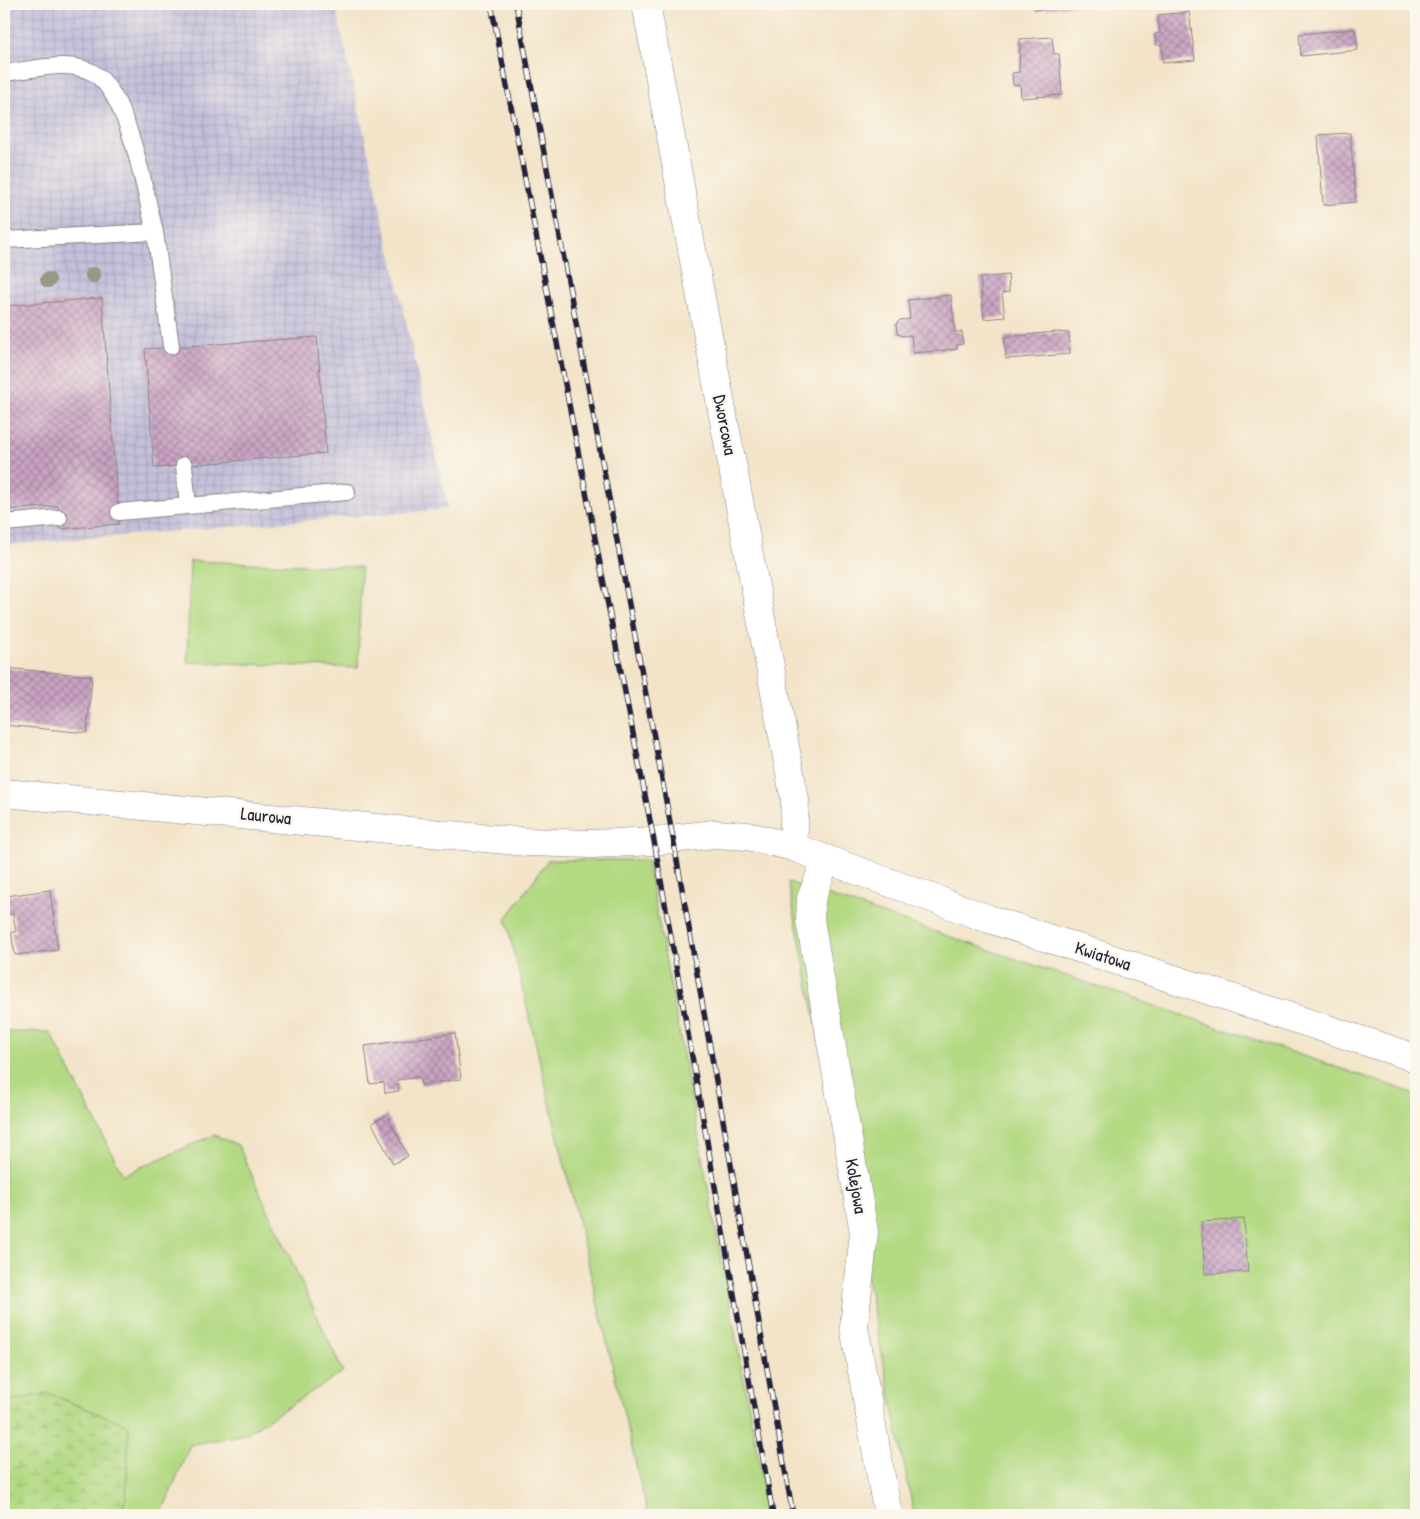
<svg xmlns="http://www.w3.org/2000/svg" width="1420" height="1519" font-family="'Patrick Hand',sans-serif">
	<defs>
		<pattern id="industrial-grid" width="8" height="8" patternUnits="userSpaceOnUse" patternTransform="scale(1.25)"><rect width="8" height="8" fill="#c5c0da"/><path d="M0 4h8M4 0v8" fill="none" stroke="#a9a5bc"/></pattern>
		<pattern id="wetland-marsh" width="20" height="14" patternUnits="userSpaceOnUse" patternTransform="scale(1.25)"><rect width="20" height="14" fill="#b3d983"/><path d="M1 5h8M5 5V1M11 12h8M15 12V8" fill="none" stroke="#9aba72"/></pattern>
		<pattern id="building-cross-hatch" width="8" height="8" patternUnits="userSpaceOnUse" patternTransform="scale(1.25)"><rect width="8" height="8" fill="#caa4c3"/><path d="M0 0l8 8M0 8l8-8" fill="none" stroke="#a485a0"/></pattern>
	</defs>
	<rect width="100%" height="100%" fill="#fbf7ec"/>
	<filter id="ink" filterUnits="userSpaceOnUse"><feTurbulence type="fractalNoise" baseFrequency=".02" numOctaves="2"/><feDisplacementMap in="SourceGraphic" scale="10" xChannelSelector="R" yChannelSelector="G"/><feConvolveMatrix kernelMatrix="1 2 1 2 8 2 1 2 1" color-interpolation-filters="sRGB"/></filter>
	<filter id="wash" filterUnits="userSpaceOnUse"><feTurbulence type="fractalNoise" baseFrequency=".0096" numOctaves="4" result="noise"/><feDisplacementMap in="SourceGraphic" scale="20" xChannelSelector="R" yChannelSelector="G"/><feGaussianBlur stdDeviation="1.12" result="paint"/><feColorMatrix in="noise" values="0 0 0 0 0 0 0 0 0 0 0 0 0 0 0 0 0 1.4 0 .05"/><feComposite in="paint" operator="in"/></filter>
	<g filter="url(#wash)">
		<rect width="100%" height="100%" fill="#f3e4c9"/>
		<path fill="url(#industrial-grid)" d="M4,4H335L448,509L4,545Z"/>
		<path fill="#b3d983" stroke="#6a7e5f" d="M190,561L361,567L358,668L187,662Z
			M548,860H647L769,1515H648L506,919Z
			M788,882L1416,1094V1515H914Z
			M4,1032H50L123,1175L214,1135L238,1145L343,1372L245,1434L190,1445L161,1515H4Z"/>
		<path fill="url(#wetland-marsh)" stroke="#6a7e5f" d="M47,1393L129,1426L126,1498L119,1515H4V1403Z"/>
		<g id="blocks">
			<path fill="url(#building-cross-hatch)" d="M1034,4H1076V5L1035,10Z
				M1189,12L1195,60L1163,63L1162,45H1156L1155,34L1160,33L1158,15Z
				M1355,29L1358,50L1301,56L1299,34Z
				M1052,37L1054,54H1059L1062,95L1021,98L1020,85H1013L1012,73L1019,72L1020,39Z
				M1350,133L1356,202L1323,205L1318,135Z
				M1008,275L1009,292L1002,293L1005,317L984,319L980,278Z
				M951,295L955,332H962L963,344L957,345V349L913,353L911,335L902,336L897,333L896,324L900,320L910,319L908,300Z
				M102,298L119,524L60,529L58,506L4,510V306Z
				M1056,332L1069,333L1070,354L1006,359L1004,337Z
				M317,337L326,453L154,468L145,349Z
				M4,668L92,676L87,733L4,725Z
				M50,890L58,950L15,955L11,932H16L13,914H8L6,896Z
				M455,1033L461,1079L421,1085L420,1077L397,1080L399,1091L385,1093L384,1082L370,1084L365,1046Z
				M387,1115L408,1156L393,1164L372,1123Z
				M1244,1219L1248,1272L1205,1274L1201,1222Z"/>
		</g>
	</g>
	<g filter="url(#ink)">
		<use href="#blocks" fill-opacity="0" stroke="#8a8382" stroke-width="1"/>
		<g fill="none" stroke-linecap="round" stroke-linejoin="round">
			<defs>
				<path id="lane" d="M4,73C30,70 62,61 87,70C128,83 145,194 155,232
					M4,240L155,232L171,346
					M184,465L188,506
					M119,512L347,492
					M4,523L59,518"/>
				<path id="street" d="M646,4L795,800L793,847
					M826,859L811,899L810,920L864,1232L854,1327L888,1515"/>
				<path id="secondary" d="M4,793L527,842L592,844L654,841L714,834L748,836L793,847L989,919L1416,1058"/>
			</defs>
			<use href="#lane" stroke="#8a8382" stroke-width="18"/>
			<use href="#street" stroke="#8a8382" stroke-width="29"/>
			<use href="#secondary" stroke="#8a8382" stroke-width="29"/>
			<use href="#lane" stroke="#fff" stroke-width="16"/>
			<use href="#street" stroke="#fff" stroke-width="28"/>
			<use href="#secondary" stroke="#fff" stroke-width="28"/>
			<defs>
				<path id="rail" d="M491,4L654,841L773,1515
					M516,4L673,838L793,1515"/>
			</defs>
			<use href="#rail" stroke="#22223b" stroke-width="5.5"/>
			<use href="#rail" stroke="#fbf7ec" stroke-width="4" stroke-dasharray="11" stroke-linecap="butt"/>
		</g>
		<g fill="#989887">
			<circle cx="93" cy="275" r="8"/>
			<circle cx="48" cy="280" r="8"/>
		</g>
	</g>
	<g text-anchor="middle" stroke-width="4.5" stroke-linejoin="round" paint-order="stroke">
		<g font-size="18" fill="#22223b" stroke="#fbf7ec">
			<text transform="translate(725 425) rotate(79)" y="6">Dworcowa</text>
			<text transform="translate(266 816) rotate(6)" y="6">Laurowa</text>
			<text transform="translate(1103 956) rotate(18)" y="6">Kwiatowa</text>
			<text transform="translate(856 1186) rotate(80)" y="6">Kolejowa</text>
		</g>
	</g>
	<rect width="1420" height="1519" fill="none" stroke="#fbf7ec" stroke-width="20"/>
</svg>
